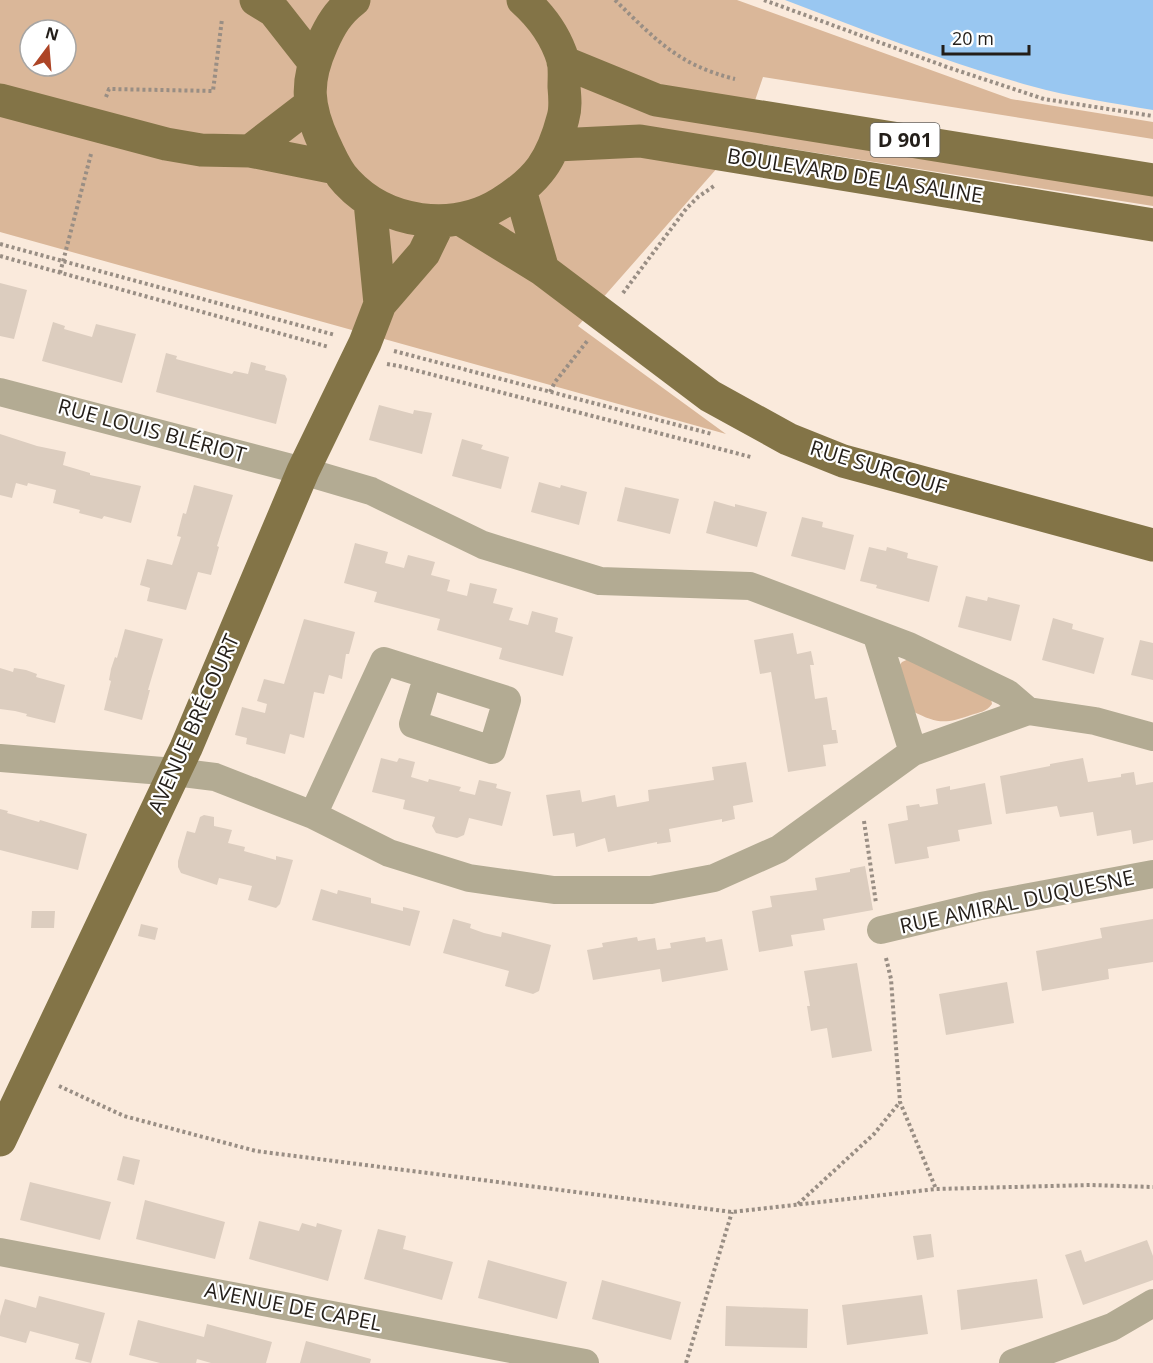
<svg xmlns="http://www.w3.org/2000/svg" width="1153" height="1363" font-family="'Open Sans',sans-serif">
	<rect width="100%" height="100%" fill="#faeadc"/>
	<path fill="#dab799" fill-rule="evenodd" d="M0,0H737L1011,99L1153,122V139L763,77L746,127L1153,192V206L741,141L578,326L726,434L0,232ZM30,30H66V66H30Z
		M913,657L991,698L992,704C986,712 980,712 971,715C945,724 938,724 912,711L899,666L902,662Z"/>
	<path fill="#99c7f1" d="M785,0H1153V110C1112,103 1071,97 1031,86C948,63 866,31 785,0Z"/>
	<path fill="#dccdbf" d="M0,283L27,290L14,339L0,336Z
		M53,322L65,326L64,329L92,337L96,324L136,334L122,383L42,361Z
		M166,353L177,356L176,359L232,374L234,371L248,374L251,362L266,366L265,370L285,375L287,379L276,424L156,392Z
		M379,405L413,414L414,410L432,413L422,454L369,440Z
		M0,434L37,446L66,452L63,465L90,473V475L141,486L131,523L104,516L102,519L79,513L80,510L53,503L56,490L28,483L27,486L16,483L12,498L0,495Z
		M462,439L483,445L481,449L509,457L501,489L452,476Z
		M539,482L560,488L561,485L587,492L579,525L531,512Z
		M194,485L233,495L217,546L219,547L211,575L198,572L186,610L147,601L150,588L140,585L147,559L172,565L181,537L177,536L183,513L186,514Z
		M625,487L679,499L670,534L617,521Z
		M714,501L735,507V504L767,512L757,547L706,533Z
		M802,517L823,522L822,527L854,535L845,570L791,556Z
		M355,543L388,552L385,563L404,568L408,555L435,562L431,575L450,580L447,591L467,596L470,583L497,589L493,603L513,608L509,620L528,625L532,611L558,618L555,632L573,637L563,676L499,659L502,648L437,630L440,619L374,602L377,592L344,583Z
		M869,547L886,551L887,547L908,553L907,558L938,566L929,602L876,588L877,585L860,581Z
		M966,596L987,601L988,597L1020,605L1011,641L958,627Z
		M1053,618L1073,624L1072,629L1104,638L1094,674L1042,660Z
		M304,619L355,632L349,654H346L342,679L329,675L324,694L314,692L304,738L290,734L285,754L246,744L247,738L235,735L242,707L265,713L267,704L257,701L264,679L284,684Z
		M125,629L163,639L148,690H150L142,720L104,710L111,681L109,680L111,669L115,657L117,658Z
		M793,633L797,654L811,651L814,665H810L815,699L827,697L832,730H836L838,743L823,745L826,766L788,772L771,672L760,674L754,640Z
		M1140,640L1153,643V680L1131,675Z
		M0,668L13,672L14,668L26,670L37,674L36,677L65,685L55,723L26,716L27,714L15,711L0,709Z
		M381,758L397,762L399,758L415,762L411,777L428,782L429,779L461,787L459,791L475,795L479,780L497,784L496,788L511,792L502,826L469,818L464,835L457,838L436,833L432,826L435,817L403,809L405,800L372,792Z
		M1083,758L1088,782L1121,777V774L1134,772L1136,785L1153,782V840L1133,844L1131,830L1097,836L1093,812L1060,817L1057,806L1006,814L1000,776L1050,766V764Z
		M746,762L753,802L733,806L735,819L722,822V819L669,829L671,842L657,844V842L608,852L605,838L576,847L574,833L553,836L546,795L580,790L582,802L615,795L617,807L649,801L648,790L714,780L712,767Z
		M985,783L992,824L958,830L960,841L927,847L929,858L895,864L888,824L908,820L906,806L919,804L920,807L938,804L936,789L950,786V790Z
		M0,809L8,811L7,813L39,822L40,820L87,834L78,870L0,850Z
		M204,815L214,817V826L232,830L228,843L245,847L244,851L276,860V856L293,860L280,904L276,908L248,900L252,886L219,878L217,885L181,873L178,867V861L187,831L195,833L200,817Z
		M865,866L873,910L823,919L825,930L791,935L793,946L759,952L752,911L772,907L770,896L817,890L815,878L850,872V869Z
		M321,889L337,894L338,890L371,898V903L403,911V907L420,911L410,946L312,920Z
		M32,911H55L54,928H31Z
		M453,919L471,924L470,928L484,933L501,937L502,932L551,945L539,991L533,994L505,986L509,971L443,953Z
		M1153,919V962L1108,969L1109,979L1042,991L1036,951L1102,938L1100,928Z
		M141,924L158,928L155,940L138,936Z
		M637,937L638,941L655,938L657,950L671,948L670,943L705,937L706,942L722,939L728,970L662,982L660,969L593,980L587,950L603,947L602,943Z
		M857,963L872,1051L832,1058L827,1028L811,1031L807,1006H810L804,971Z
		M1007,982L1014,1023L946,1035L939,994Z
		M123,1156L140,1160L134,1185L117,1180Z
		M30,1182L111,1202L100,1240L20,1220Z
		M145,1200L225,1222L215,1259L136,1239Z
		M259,1221L299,1231L302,1223L316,1227L317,1223L342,1230L328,1281L249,1259Z
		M378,1229L406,1236L403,1249L453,1262L442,1300L364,1279Z
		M931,1234L934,1257L917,1260L913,1236Z
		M1147,1240L1153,1256V1280L1083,1305L1065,1255L1081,1250L1085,1262Z
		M488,1260L567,1282L557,1319L478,1298Z
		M1037,1279L1043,1318L961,1330L957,1290Z
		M602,1280L681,1302L671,1340L592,1319Z
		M922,1295L928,1334L847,1345L842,1305Z
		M39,1296L105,1313L91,1363L75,1359L79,1344L30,1331L26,1343L0,1336V1316L5,1299L36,1308Z
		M726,1306L808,1309L807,1348L725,1346Z
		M138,1320L204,1337L207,1324L272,1342L266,1363H211L197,1359L196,1363H160L129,1355Z
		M306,1341L371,1359L370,1363H300Z"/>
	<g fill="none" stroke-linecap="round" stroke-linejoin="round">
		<path stroke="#998e84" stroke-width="4" stroke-dasharray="3 3" stroke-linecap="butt" d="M615,0C655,39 678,65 735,79
			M764,0L947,67L1044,99L1153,116
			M106,97L109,89L213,91L222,19
			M0,244L335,335
			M0,256L329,347
			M60,273L91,154
			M623,293L686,209L698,197L714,186
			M394,351L712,434
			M387,364L399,366L751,457
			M550,392L555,382L588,340
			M864,821L876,903
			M886,958L891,979L900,1102L936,1189
			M59,1086L124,1116L256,1151L732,1212L936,1189L1090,1185L1153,1187
			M798,1204L874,1134L900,1102
			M686,1363L732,1212"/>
		<path stroke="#b3ab93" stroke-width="28" d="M0,392L303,471L371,491L483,545L600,581L750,586L909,646L1007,693L1028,711
			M877,636L913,752
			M0,758L175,772L215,777L313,815L389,853L469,878L554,890H651L714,878L779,849L913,752L1028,711L1095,721L1153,737
			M313,815L384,661L507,700L492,750L413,724L428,675
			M881,930L981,906L1153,874
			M0,1252L585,1363
			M1013,1363L1112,1327L1153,1303"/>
		<path stroke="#837447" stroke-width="33" d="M256,0L274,11L314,62
			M354,0C338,12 330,26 322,44C305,82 307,106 324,143C331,157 336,171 347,182C386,224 453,233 501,203C538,180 552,160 563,118C566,108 565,98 564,87C564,78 565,68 563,60C556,37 541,16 523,0
			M563,62L656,100L1153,180
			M0,100L166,144L201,150L250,151L336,168
			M556,145L640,141L1153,225
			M250,151L311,104
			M520,190L543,270
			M370,202L380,304
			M460,219L543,270L710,396L788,439L843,461L1153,545
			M0,1140L186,748L303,471L365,343L380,304L424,253L439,222"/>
	</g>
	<g text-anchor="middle" stroke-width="4.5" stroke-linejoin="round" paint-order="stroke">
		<rect fill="#fff" stroke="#65625e" stroke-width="1.5" x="870.5" y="123" width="69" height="34" rx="4.5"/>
		<g font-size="20" font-weight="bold" fill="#231e19">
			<text x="905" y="147">D 901</text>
		</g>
		<g font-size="21" fill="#231e19" stroke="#fff">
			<text transform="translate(855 176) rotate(9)" y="7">BOULEVARD DE LA SALINE</text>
			<text transform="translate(152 431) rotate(15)" y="7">RUE LOUIS BLÉRIOT</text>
			<text transform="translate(878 468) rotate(17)" y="7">RUE SURCOUF</text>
			<text transform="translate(194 724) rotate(-66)" y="7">AVENUE BRÉCOURT</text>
			<text transform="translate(1017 902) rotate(-12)" y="7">RUE AMIRAL DUQUESNE</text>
			<text transform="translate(293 1307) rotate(11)" y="7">AVENUE DE CAPEL</text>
		</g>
	</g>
	<g transform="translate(48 48) rotate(16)"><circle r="28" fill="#ffffff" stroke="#a7a5a3" stroke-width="1.5"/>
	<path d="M0-4.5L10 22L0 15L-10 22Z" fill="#ad4526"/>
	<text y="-9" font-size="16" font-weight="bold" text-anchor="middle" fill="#231e19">N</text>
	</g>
	<path d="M943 45v9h86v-9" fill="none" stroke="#231e19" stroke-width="3"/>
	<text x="952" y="45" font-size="18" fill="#231e19" stroke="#ffffff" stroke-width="4.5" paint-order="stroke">20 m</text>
</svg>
